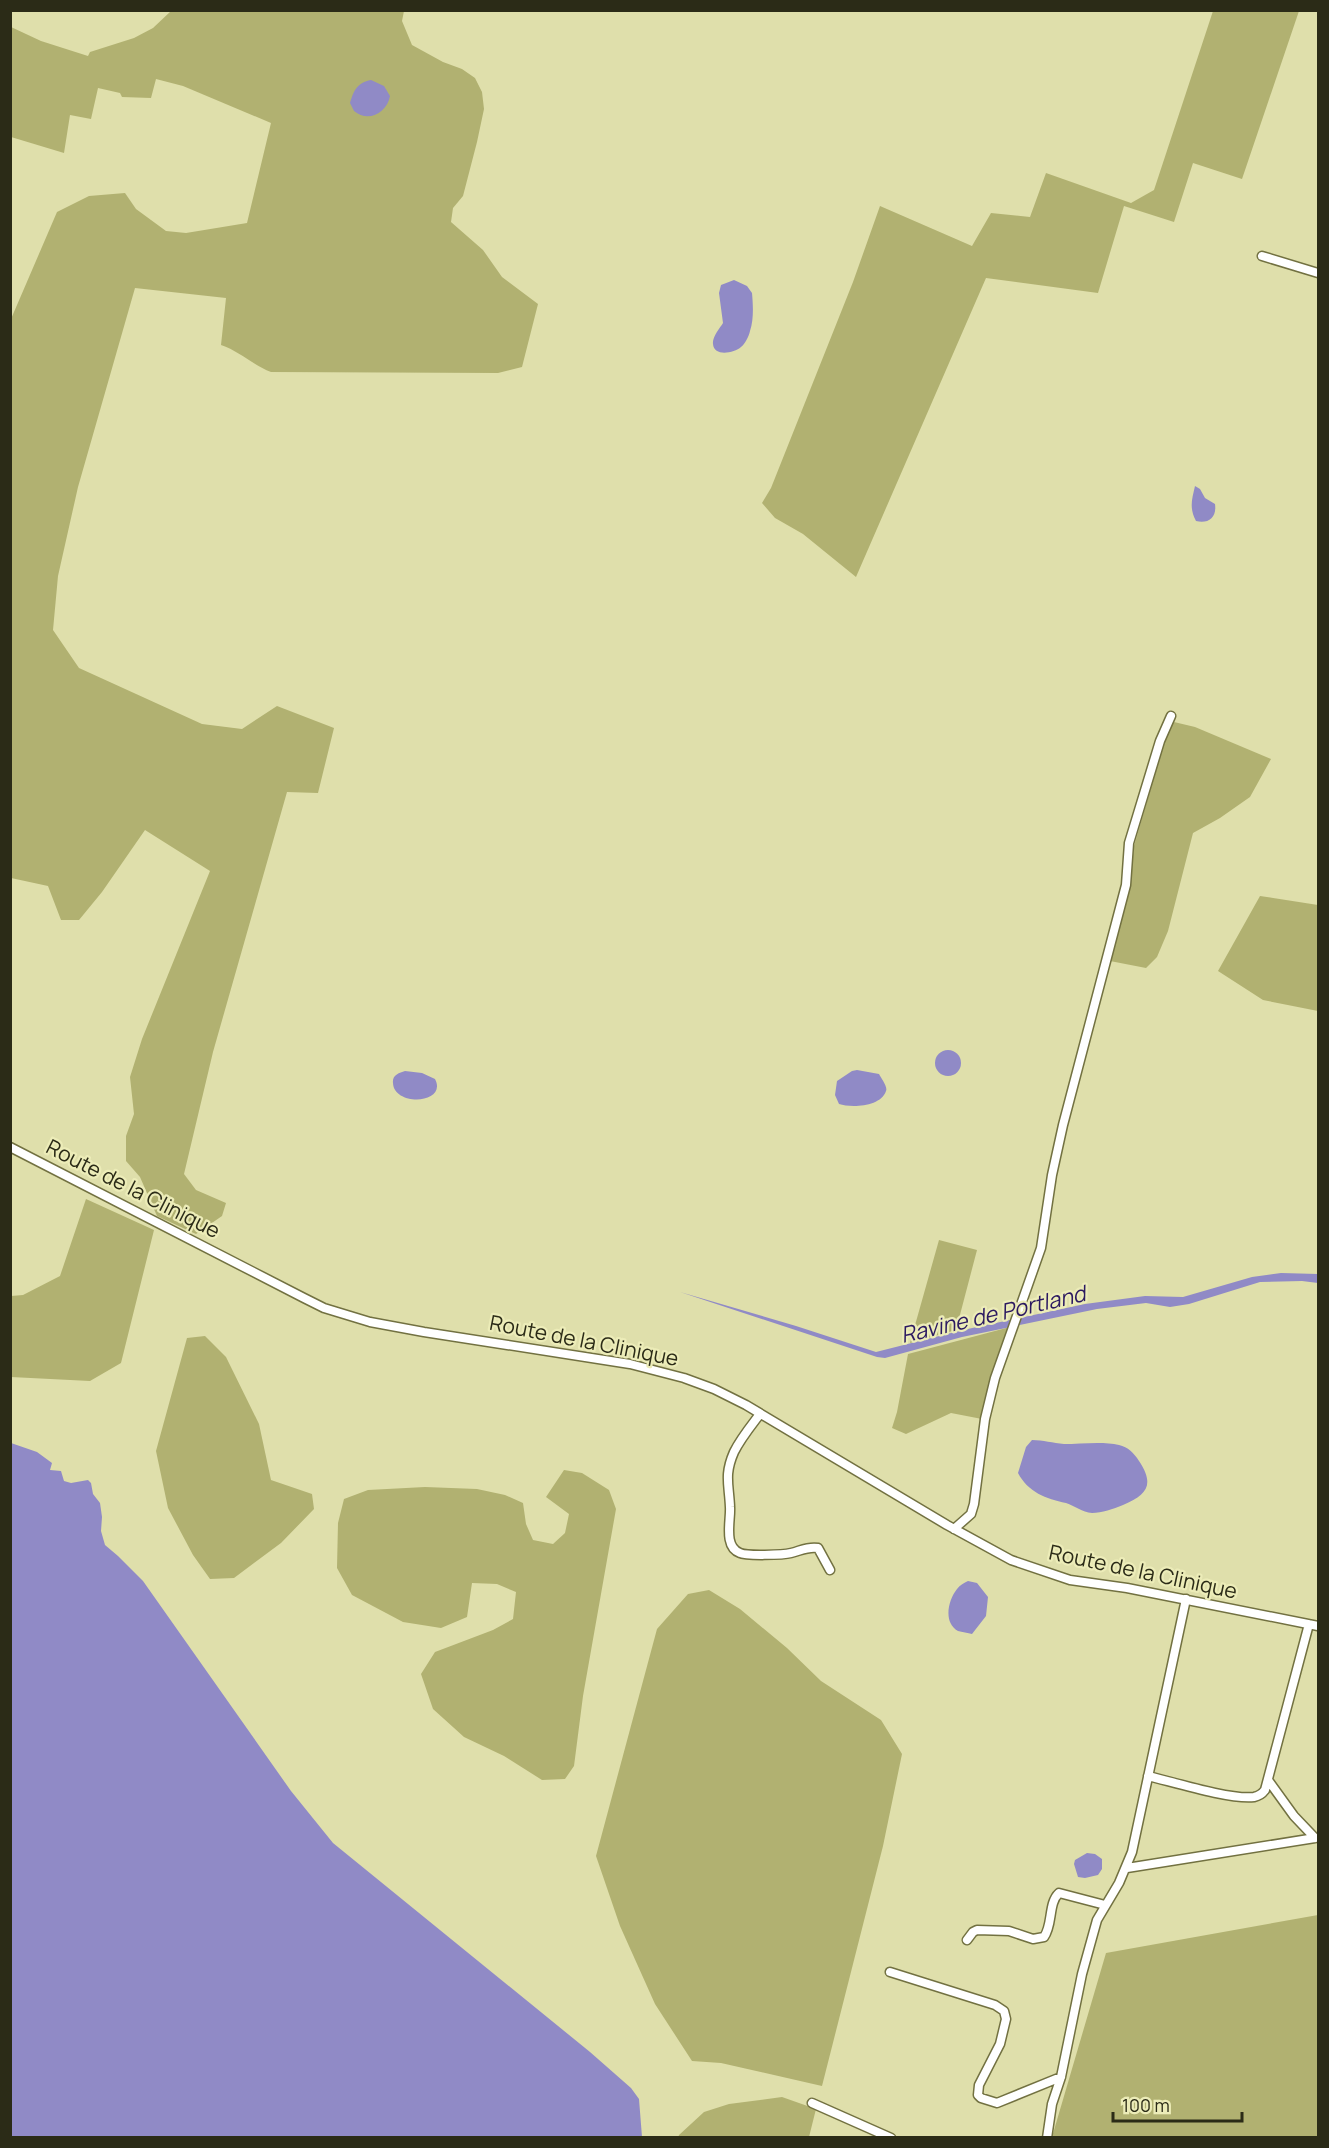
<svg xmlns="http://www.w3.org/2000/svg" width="1329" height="2148" font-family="Manrope,sans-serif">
	<rect width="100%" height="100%" fill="#dfdfab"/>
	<path fill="#b1b171" d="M171,11H404L402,21L412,45L443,62L462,69L475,78L482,92L484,109L477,142L463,196L453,208L451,222L483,250L502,277L538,304L522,367L498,373L271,372C253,365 239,351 221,345L226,298L135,288L78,487L58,576L53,630L79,668L202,724L242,729L277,706L334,728L318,793L287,792L213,1052L184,1174L196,1190L226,1203L222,1216L196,1234L157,1216L140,1177L126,1161V1136L134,1114L130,1077L142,1039L210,871L145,830L102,892L79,920H61L48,886L11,878V319L57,212L89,196L125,193L136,209L166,231L186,233L247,223L271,123L183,86L156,79L151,98L122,97L120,93L98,88L91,119L70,115L64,153L11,137V27L41,41L88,56L90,52L134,38L153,28Z
		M1213,11H1299L1242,179L1193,163L1174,222L1124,206L1098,293L986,278L856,577L803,534L775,518L762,503L771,488L853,282L880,206L972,246L991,213L1030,217L1046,173L1131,203L1154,190Z
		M1174,722L1195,727L1271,759L1250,797L1220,818L1193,833L1168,931L1157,957L1146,968L1110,961L1130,880L1134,846L1158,764L1165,737L1170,725Z
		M1260,896L1318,905V1011L1263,1000L1218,971Z
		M86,1199L154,1230L121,1363L90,1381L11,1377V1296L23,1295L60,1276Z
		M939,1240L977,1250L956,1330L910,1343Z
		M1010,1327L990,1379L982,1419L951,1413L906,1434L892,1428L897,1412L908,1354Z
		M205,1336L226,1357L259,1424L271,1480L312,1494L314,1509L281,1543L234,1578L210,1579L193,1555L168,1508L156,1451L187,1338Z
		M564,1470L582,1473L609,1490L616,1509L583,1696L574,1766L565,1779L542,1780L504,1756L464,1737L433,1709L421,1674L435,1652L493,1630L513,1619L516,1592L497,1584L472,1583L467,1617L441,1628L403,1622L352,1595L337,1568L338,1523L344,1499L368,1490L425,1487L477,1489L505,1495L523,1503L526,1524L533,1540L553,1544L565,1533L569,1514L546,1497Z
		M709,1590L740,1609L787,1648L821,1681L881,1720L902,1754L883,1846L822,2086L721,2063L692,2061L655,2004L620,1926L596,1856L657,1629L688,1594Z
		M1318,1915V2137H1052L1106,1953Z
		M782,2097L816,2109L809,2137L678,2138L679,2135L704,2112L729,2104Z"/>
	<path fill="#908ac6" d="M371,80L384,86L390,96C387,113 368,123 354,111L350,103C354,90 357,83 371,80Z
		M734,280L747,286L752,293C753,304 754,320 750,331C749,336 745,344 741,347C734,353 714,357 713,344C712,337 720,328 723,323L719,293L721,285Z
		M1195,486L1200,489L1205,498L1215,504C1217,518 1208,524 1196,521C1189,508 1192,499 1195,486Z
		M935 1063a13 13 0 1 1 26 0a13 13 0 1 1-26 0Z
		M857,1070L879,1074C881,1078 888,1087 886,1091C881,1107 851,1108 839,1104L835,1095L837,1081L852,1071Z
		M405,1071L422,1073L435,1079C448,1104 394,1107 393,1083C392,1075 399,1073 405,1071Z
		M1281,1273L1318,1274V1283L1302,1281L1260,1282L1189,1304L1170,1307L1146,1303L1097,1309L962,1337L885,1358L877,1357L680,1292L796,1326L876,1352L963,1330L1085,1304L1145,1296L1183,1297L1252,1277Z
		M1032,1440C1043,1440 1053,1443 1064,1444C1080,1444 1103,1441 1119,1445C1128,1447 1134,1453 1139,1461C1155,1485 1147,1495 1123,1505C1113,1509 1102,1513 1092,1513C1082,1512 1075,1506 1066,1503C1046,1499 1028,1492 1018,1473L1026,1447Z
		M11,1443L37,1452L52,1463L50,1470L61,1471L64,1481L71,1483L88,1480L91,1483L93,1494L100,1503L102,1517L101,1531L105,1545L118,1556L143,1581L291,1791L333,1843L590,2052L631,2088L639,2099L642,2137H11Z
		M968,1581L977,1583L988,1597L986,1616L972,1634C968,1633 962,1632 958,1631C943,1623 948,1600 957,1589C960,1585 964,1583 968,1581Z
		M1087,1853L1095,1854L1102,1859V1869L1098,1875L1085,1878L1078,1877L1074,1864L1075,1860Z"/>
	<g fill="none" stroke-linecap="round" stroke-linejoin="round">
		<defs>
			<path id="minor" d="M1262,256L1318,273
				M10,1147L304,1298L324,1308L370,1322L424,1332L630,1364L684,1378L714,1389L746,1405L947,1525L1011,1560L1070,1580L1127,1588L1318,1626
				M760,1414C751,1426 741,1438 734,1452C724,1475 729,1484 730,1507C731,1520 723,1547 740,1553C746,1556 783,1555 791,1553C800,1551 808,1546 818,1548L830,1570
				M954,1529L971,1514L974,1504L985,1419L995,1378L1041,1248L1052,1175L1063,1125L1126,885L1129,843L1160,741L1171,716
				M1148,1776C1173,1782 1231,1800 1254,1797C1259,1796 1262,1794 1265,1790L1309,1624
				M1268,1780L1294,1816L1315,1838
				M1127,1868L1315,1838
				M967,1940L973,1932L977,1930L1009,1931L1033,1939L1044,1937C1053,1925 1048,1903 1059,1893L1105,1905
				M890,1972L995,2005L1004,2011L1006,2019L1000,2044L979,2085L978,2095L981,2098L997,2103L1061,2077
				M812,2103L891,2138
				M1047,2138L1052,2104L1061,2077L1082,1974L1097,1920L1119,1883L1132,1852L1186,1599"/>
		</defs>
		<use href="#minor" stroke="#727141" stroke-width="11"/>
		<use href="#minor" stroke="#fff" stroke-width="8"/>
	</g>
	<g text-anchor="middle" stroke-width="4.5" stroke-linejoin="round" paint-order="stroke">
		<g font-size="21" fill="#2b2b17" stroke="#ececb8">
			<text transform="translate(133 1189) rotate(27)" y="7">Route de la Clinique</text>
			<text transform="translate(584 1341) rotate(11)" y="7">Route de la Clinique</text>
			<text transform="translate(1143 1572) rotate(12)" y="7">Route de la Clinique</text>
		</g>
		<g font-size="22" font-style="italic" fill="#2b1960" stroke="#ececb8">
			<text transform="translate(993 1314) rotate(-13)" y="8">Ravine de Portland</text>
		</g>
	</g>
	<rect width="1329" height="2148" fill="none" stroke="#2b2b17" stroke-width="24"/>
	<path d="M1113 2112v9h129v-9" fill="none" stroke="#2b2b17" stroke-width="3"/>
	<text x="1122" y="2112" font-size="18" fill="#2b2b17" stroke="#ececb8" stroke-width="4.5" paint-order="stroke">100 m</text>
</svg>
